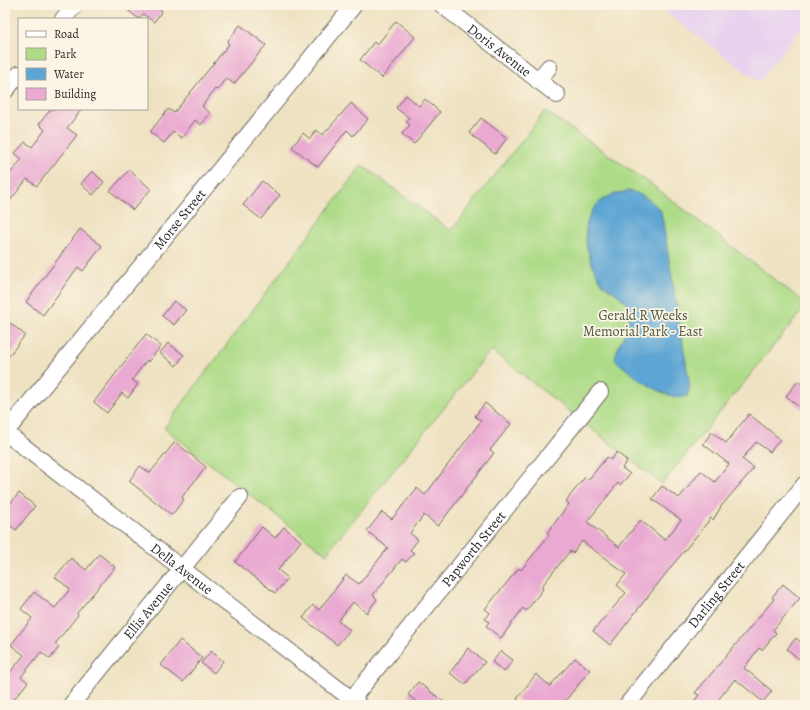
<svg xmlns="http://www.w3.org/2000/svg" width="810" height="710" font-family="Alegreya,serif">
	<rect width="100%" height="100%" fill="#fcf5e5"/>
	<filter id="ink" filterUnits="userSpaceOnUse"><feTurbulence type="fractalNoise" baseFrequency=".025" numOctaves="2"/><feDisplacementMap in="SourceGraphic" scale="8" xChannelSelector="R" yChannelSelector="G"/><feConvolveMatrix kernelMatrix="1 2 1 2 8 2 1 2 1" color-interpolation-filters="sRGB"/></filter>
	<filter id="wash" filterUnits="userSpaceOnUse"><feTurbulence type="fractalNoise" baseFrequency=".012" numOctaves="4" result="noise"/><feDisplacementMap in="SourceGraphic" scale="16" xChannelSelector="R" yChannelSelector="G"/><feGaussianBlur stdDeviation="0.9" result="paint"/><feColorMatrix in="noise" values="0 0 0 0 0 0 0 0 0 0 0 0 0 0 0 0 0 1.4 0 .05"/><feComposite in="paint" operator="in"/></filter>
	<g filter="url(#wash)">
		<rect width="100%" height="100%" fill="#efe2c2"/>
		<path fill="#e7d2ef" d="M656,5H805V24L759,82Z"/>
		<path fill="#addb88" stroke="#6c835a" d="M545,111L651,184L805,303V307L662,484L491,350L326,554L164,428L362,165L451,231Z"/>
		<path fill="#5da5d4" stroke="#446880" d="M629,191C643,194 651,200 661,211L690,387L687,396C670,404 627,372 615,359C617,341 634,327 628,307C624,295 606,290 600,280C578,242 577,198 629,191Z"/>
		<g id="blocks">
			<path fill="#e9a9d2" d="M121,5H155L162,11L154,22L143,14L139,19Z
				M396,21L415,37L382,78L360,60L374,42L377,45Z
				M240,25L266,45L234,84L226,78L217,90L215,89L202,106L210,113L201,125L195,120L182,138L173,132L164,143L150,132L168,109L174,113L229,44L227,42Z
				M406,95L419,106L425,99L440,112L414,144L402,134L410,125L406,122L409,118L396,108Z
				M351,103L368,119L353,136L347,130L318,167L292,147L303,133L310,139L316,130L323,135Z
				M51,109H82L67,128L77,135L37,186L27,179L5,207V180L22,159L15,153L25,142L32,147L45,130L39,124Z
				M481,118L507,138L495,154L469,133Z
				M129,170L151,189L133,210L110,191Z
				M92,171L104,182L93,195L81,184Z
				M262,181L280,195L261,219L243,205Z
				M80,229L102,246L83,271L78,267L43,315L26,302Z
				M174,301L186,310L174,325L162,316Z
				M5,319L25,335L5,361Z
				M146,334L161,346L148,362L147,360L132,380L138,384L128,398L122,393L107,413L94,402Z
				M168,343L184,355L176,366L160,353Z
				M798,381L805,387V412L786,396Z
				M485,403L511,424L490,450L494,453L438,526L424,515L410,533L418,540L410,550L414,553L406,562L402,559L373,595L377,599L367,613L353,602L338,621L350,630L337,645L303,618L313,605L319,610L346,575L359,584L388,548L367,531L382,512L392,519L417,488L425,495L481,421L475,416Z
				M749,414L780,439L770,452L756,442L742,459L754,468L722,505L713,520L711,518L671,567L610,645L593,631L626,593L617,585L626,574L582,541L573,553L570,551L541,587L543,589L526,611L523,608L501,638L486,626L489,622L485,619L490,613L485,609L519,568L521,570L549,535L547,533L569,504L566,501L585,477L588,480L607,457L611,460L617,452L627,461L622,468L630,474L620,485L618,483L587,522L619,547L640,520L665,540L681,520L652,499L662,486L679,498L701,471L715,482L729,464L703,444L712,432L726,443Z
				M175,442L206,467L182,497L184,499L172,515L129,481L140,466L150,473Z
				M19,493L35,506L16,530L5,522V510Z
				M262,527L275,538L284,527L301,541L278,570L288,578L275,593L235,562Z
				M99,554L115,567L77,613L78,615L55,644L59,647L50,659L41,652L21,677L28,682L9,705H5V679L24,655L11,645L32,618L21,609L34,592L55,608L70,589L55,577L71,558L86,570Z
				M783,584L800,598L773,630L776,633L762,650L759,648L744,668L772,691L763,702L735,679L714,705H691L699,695L695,693L774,599L772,597Z
				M796,638L805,646V650L799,659L787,649Z
				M180,640L202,658L183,682L161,665Z
				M468,648L485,662L465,684L450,673Z
				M211,651L223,661L214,673L201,663Z
				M501,651L513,660L504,672L492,662Z
				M575,658L590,670L562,705H525L517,699L536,674L550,686Z
				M418,682L448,705H421L408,695Z"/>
		</g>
	</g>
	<g filter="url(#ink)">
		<use href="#blocks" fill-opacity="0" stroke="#706b60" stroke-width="1"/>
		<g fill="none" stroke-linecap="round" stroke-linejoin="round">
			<defs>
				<g id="minor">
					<path id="s1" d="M442,5L557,95"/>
					<path d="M63,19L75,5"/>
					<path d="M538,81L549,67"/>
					<path d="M5,91L19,74"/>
					<path id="s2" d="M5,433L354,5"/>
					<path id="s3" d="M6,433L359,705"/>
					<path id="s4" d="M71,705L240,497"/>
					<path id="s5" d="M347,705L600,392"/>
					<path id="s6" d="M627,705L805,484"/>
				</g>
			</defs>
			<use href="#minor" stroke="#706b60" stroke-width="18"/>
			<use href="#minor" stroke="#fff" stroke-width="16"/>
		</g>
	</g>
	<g text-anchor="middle" stroke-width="3.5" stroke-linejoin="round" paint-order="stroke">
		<g font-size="14" fill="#2b2b2b" stroke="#fcf5e5">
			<text dy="5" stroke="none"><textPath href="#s1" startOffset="73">Doris Avenue</textPath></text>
			<text dy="5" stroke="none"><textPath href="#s2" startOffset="276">Morse Street</textPath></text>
			<text dy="5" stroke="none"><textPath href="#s5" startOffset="201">Papworth Street</textPath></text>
			<text dy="5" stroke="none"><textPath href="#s3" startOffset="222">Della Avenue</textPath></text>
			<text dy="5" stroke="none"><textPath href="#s6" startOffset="142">Darling Street</textPath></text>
			<text dy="5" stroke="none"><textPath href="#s4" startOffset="122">Ellis Avenue</textPath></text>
		</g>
		<g font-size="14" fill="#4c5742" stroke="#fcf5e5">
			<text x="643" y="320">Gerald R Weeks<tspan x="643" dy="16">Memorial Park - East</tspan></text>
		</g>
	</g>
	<rect width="810" height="710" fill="none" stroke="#fcf5e5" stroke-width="20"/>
	<rect x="18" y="18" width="130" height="92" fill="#fcf5e5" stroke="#a8a49b"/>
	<rect x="26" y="31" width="20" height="6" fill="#ffffff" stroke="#a8a49b"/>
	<text x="54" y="38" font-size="12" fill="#2b2b2b">Road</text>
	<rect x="26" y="48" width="20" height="12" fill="#addb88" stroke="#a8a49b"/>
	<text x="54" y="58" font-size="12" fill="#2b2b2b">Park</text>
	<rect x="26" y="68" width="20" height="12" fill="#5da5d4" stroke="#a8a49b"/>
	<text x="54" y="78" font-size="12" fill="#2b2b2b">Water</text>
	<rect x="26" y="88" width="20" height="12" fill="#e9a9d2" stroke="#a8a49b"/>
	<text x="54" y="98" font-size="12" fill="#2b2b2b">Building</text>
</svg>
